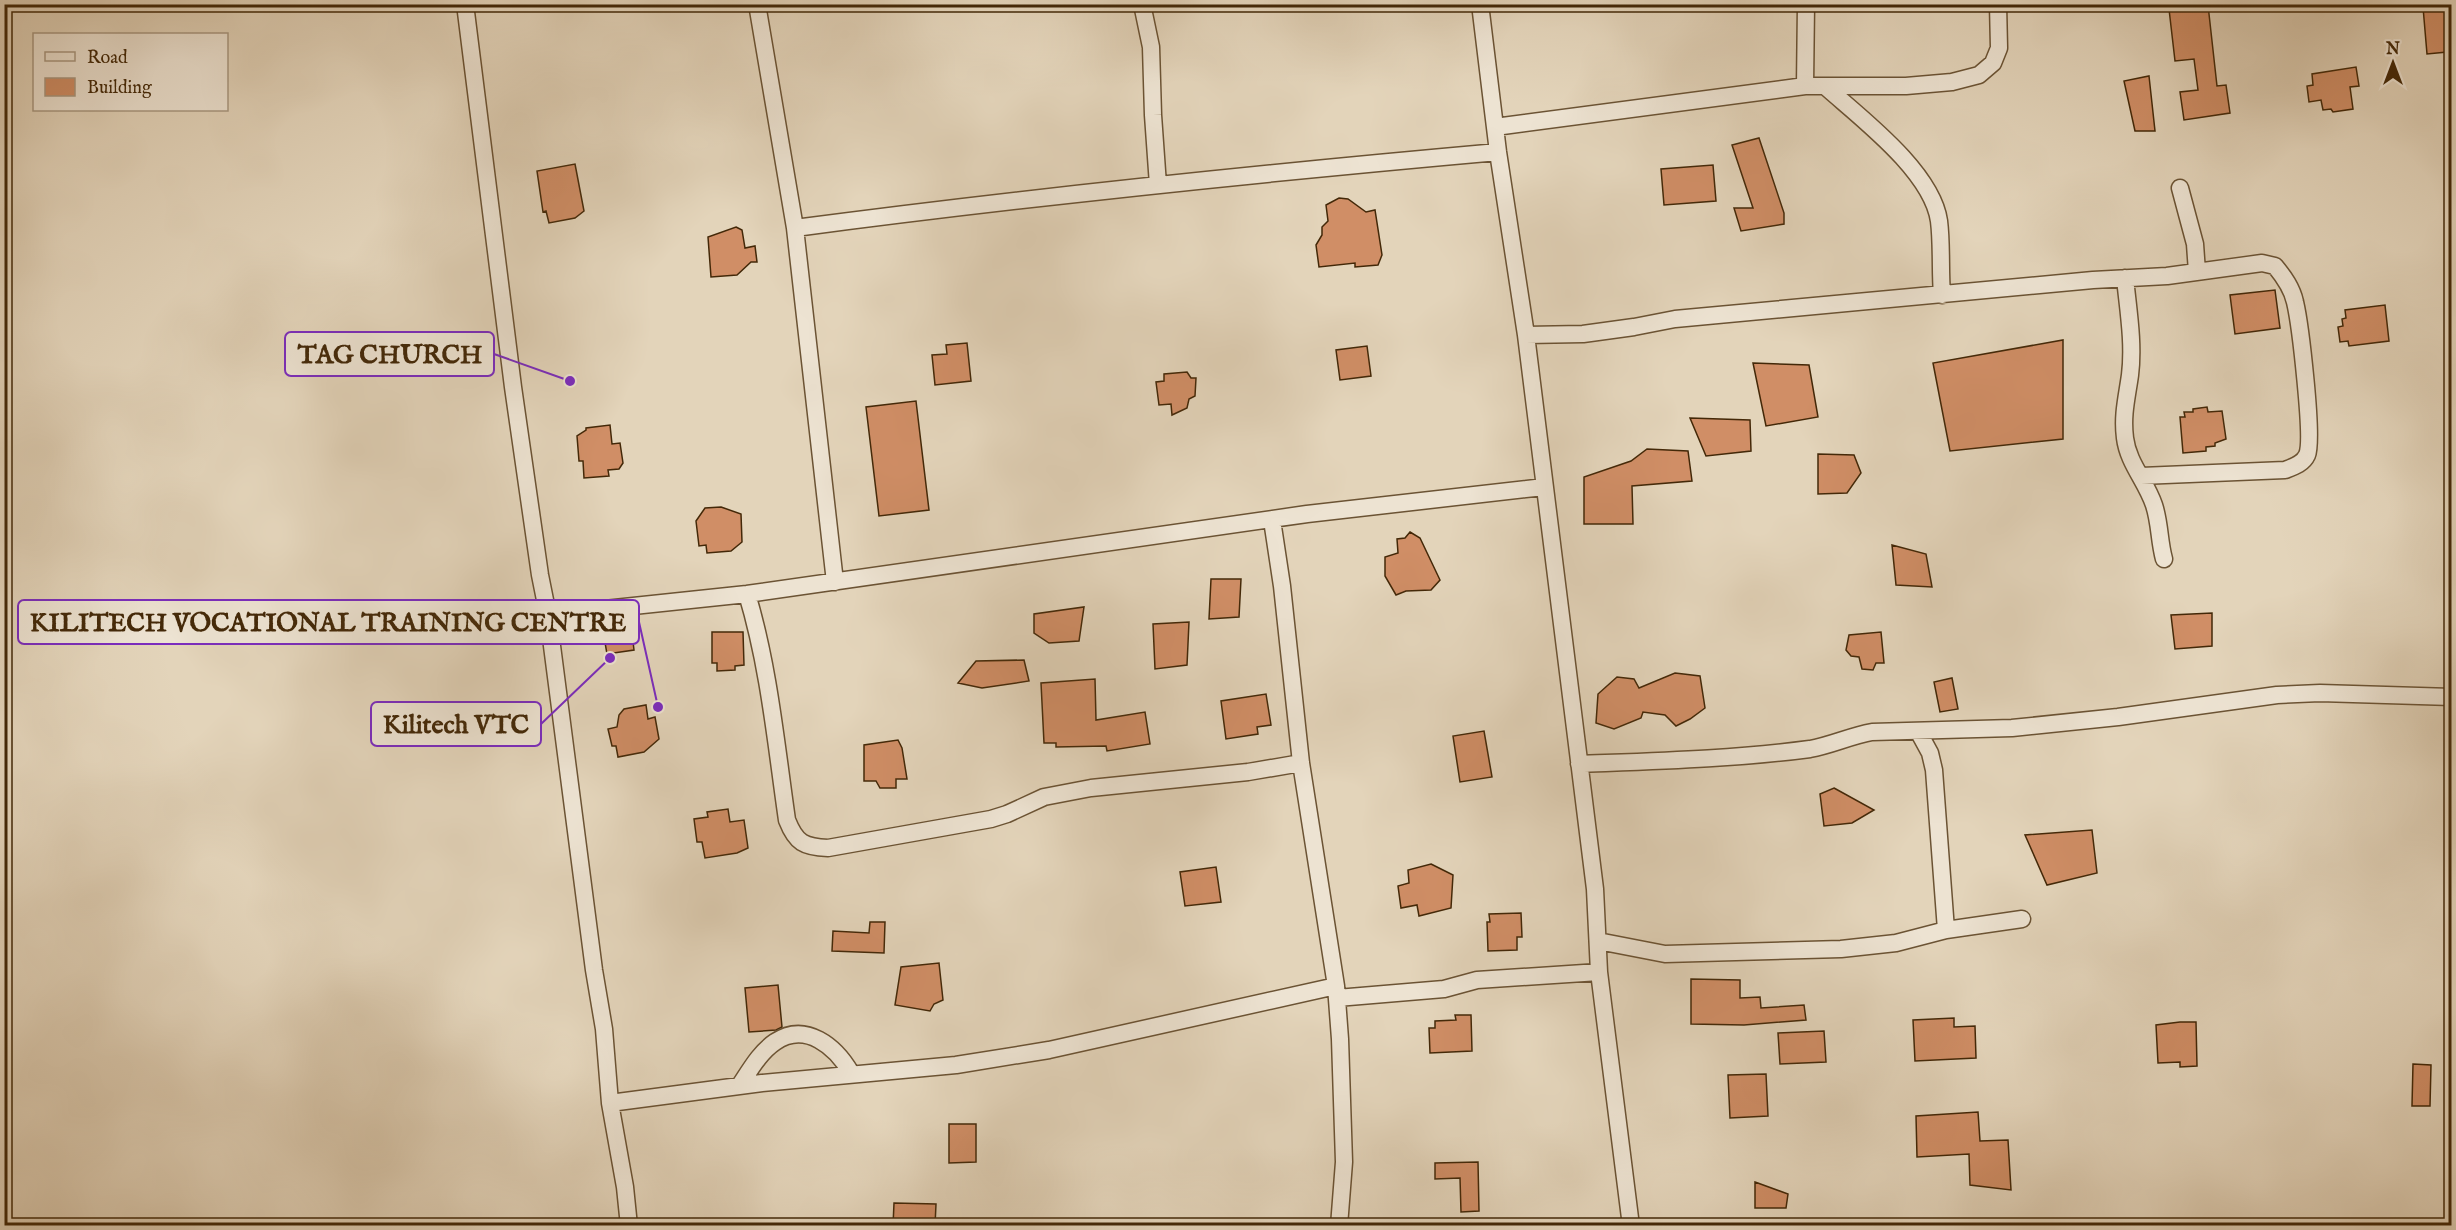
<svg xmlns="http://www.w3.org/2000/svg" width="2456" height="1230" font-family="'IM FELL English',serif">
	<rect width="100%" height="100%" fill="#e3d4ba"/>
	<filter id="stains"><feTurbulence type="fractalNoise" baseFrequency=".00333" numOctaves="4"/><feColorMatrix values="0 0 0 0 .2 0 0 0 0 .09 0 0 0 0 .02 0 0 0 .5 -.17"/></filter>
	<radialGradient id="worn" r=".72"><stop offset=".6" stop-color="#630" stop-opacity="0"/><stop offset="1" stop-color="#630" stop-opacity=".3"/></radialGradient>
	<path fill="#d08e66" stroke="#432808" stroke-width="1.5" d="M2451,4V49H2447V52L2427,54L2423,7Z
		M2208,5L2217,86L2226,85L2230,113L2184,120L2180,92L2198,90L2194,59L2175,61L2169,9Z
		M2356,67L2359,86L2350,87L2353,109L2333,112L2331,109L2323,110L2321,100L2309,102L2307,86L2313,85L2312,74Z
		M2149,76L2155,131H2135L2124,81Z
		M1759,138L1784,213V224L1741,231L1734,208H1753L1732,145Z
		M575,164L584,211L575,218L549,223L546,211L543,212L537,171Z
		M1713,165L1716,201L1664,205L1661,169Z
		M1339,198L1348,199L1366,212L1375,210L1382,255L1378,265L1355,267V263L1319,267L1316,245L1322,235V227L1328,221L1326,205Z
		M736,227L742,230L745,248L755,246L757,262H751L737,275L711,277L708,237Z
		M2275,290L2280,328L2235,334L2230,295Z
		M2385,305L2389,341L2349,346L2348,341L2340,342L2338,327L2343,326L2342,319L2346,318L2345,310Z
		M2063,340V439L1950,451L1933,363Z
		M967,343L971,381L935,385L932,355L947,354L946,345Z
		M1367,346L1371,376L1340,380L1336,350Z
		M1753,363L1809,365L1818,417L1766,426Z
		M1187,372L1191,378H1196L1195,396L1189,399L1187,408L1172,415L1171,404L1159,405L1156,382L1164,381V374Z
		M916,401L929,510L879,516L866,407Z
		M2207,407L2208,412L2222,411L2226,439L2215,443V446L2206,447V451L2183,453L2180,417H2185L2184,412H2193V409Z
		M1690,418L1750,420L1751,451L1706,456Z
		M610,425L612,444L620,443L623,463L619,469L608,470L609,476L584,478L583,461H579L577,436L586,430V428Z
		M1647,449L1688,451L1692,481L1632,486L1633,524H1584V477L1631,461Z
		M1818,454L1854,455L1861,473L1847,493L1818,494Z
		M721,507L741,514L742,542L731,551L707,553L706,545L699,546L696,521L705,508Z
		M1410,532L1420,538L1440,580L1431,590L1406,591L1396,595L1385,576V557L1398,553L1397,539L1405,538Z
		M1892,545L1926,554L1932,587L1896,585Z
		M1211,579H1241L1239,617L1209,619Z
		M1084,607L1079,641L1049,643L1034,633V614Z
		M2212,613V646L2175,649L2171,615Z
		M1189,622L1187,665L1155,669L1153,624Z
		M712,632H743L744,665L735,666V670L717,671V663H712Z
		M1881,632L1884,663H1876L1873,670L1862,669L1859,657L1851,656L1846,650L1849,635Z
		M632,633L634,650L607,654L604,637Z
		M1024,660L1029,681L982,688L958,683L976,661Z
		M1675,673L1700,676L1705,708L1690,719L1676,726L1665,715L1643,712L1641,718L1614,729L1596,723L1598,694L1617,677L1634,679L1639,688Z
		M1952,678L1958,709L1940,712L1934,682Z
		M1095,679L1096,720L1145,712L1150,744L1107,751L1106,746L1056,747V743H1044L1041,683Z
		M1266,694L1271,725L1257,727L1258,734L1226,739L1221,701Z
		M646,705L648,719L655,717L659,739L644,752L618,757L616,746H612L608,729L617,727L619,715L624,709Z
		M1484,731L1492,777L1460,782L1453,736Z
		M898,740L902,748L907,779H896V788H880L876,781H864V745Z
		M1834,788L1874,810L1852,823L1824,826L1820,794Z
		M728,809L730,822L744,820L748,848L737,853L705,858L702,842H697L694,819L708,817L707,812Z
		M2092,830L2097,873L2047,885L2025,835Z
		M1431,864L1453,875L1451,908L1419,916L1417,905L1401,908L1398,886L1409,883L1408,870Z
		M1216,867L1221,902L1185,906L1180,872Z
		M1521,913L1522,937H1517V950L1488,951L1487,922H1490L1489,914Z
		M870,922H885L884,953L832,951L833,931L869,933Z
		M939,963L943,1000L934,1004L930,1011L895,1005L901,967Z
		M1691,979L1740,980V998L1760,997L1761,1008L1804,1005L1806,1020L1744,1025L1691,1024Z
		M778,985L782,1027L776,1030L749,1032L745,988Z
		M1455,1015H1471L1472,1051L1430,1053L1429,1028H1435V1021L1456,1020Z
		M1954,1018V1027L1975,1026L1976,1058L1915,1061L1913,1020Z
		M2180,1022H2196L2197,1066L2180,1067V1062L2158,1063L2156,1025Z
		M1824,1031L1826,1062L1780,1064L1778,1033Z
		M2413,1064L2431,1065L2430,1106H2412Z
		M1766,1074L1768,1116L1730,1118L1728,1075Z
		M1978,1112L1980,1141L2008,1140L2011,1190L1970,1185L1969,1154L1917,1157L1916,1116Z
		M949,1124H976V1162L949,1163Z
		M1478,1162L1479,1211L1461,1212L1460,1178L1435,1179V1163Z
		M1755,1182L1788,1194L1786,1208H1755Z
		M894,1203L936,1204L935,1226H893Z"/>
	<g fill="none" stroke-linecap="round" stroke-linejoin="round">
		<defs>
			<path id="minor" d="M465,4L513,387L540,575L548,615L594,970L604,1029L610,1103L625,1187L629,1226
				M757,4L795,228L835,582
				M1142,4L1151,47L1153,115L1158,185
				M1480,4L1498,152L1526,335L1595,889L1599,972L1631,1226
				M1805,86L1806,4
				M1827,88C1862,119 1932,172 1939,221C1942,245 1940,271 1942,295
				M1495,127L1805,86H1906L1952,82L1979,75L1993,63L1999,48L1998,4
				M2180,188L2195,244L2197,272
				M795,228C1029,197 1263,173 1498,152
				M2125,278C2128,309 2134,343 2130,375C2127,397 2122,415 2125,438C2128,463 2146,481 2154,505C2160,523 2159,541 2164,559
				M1526,335L1583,334L1634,327L1675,319L2093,280L2167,276L2262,263L2275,266C2284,277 2292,288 2295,302C2300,323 2314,439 2307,455C2303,464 2293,467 2285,470L2141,476
				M1272,520L1282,586L1301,763L1336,986L1340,1039L1344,1162L1339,1226
				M747,594C769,667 776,744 787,820C796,843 804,847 828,848L991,819L1007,814L1044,797L1091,788L1248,772L1301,763
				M548,615L747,594L1307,514L1544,487
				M1918,731L1930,753L1934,770L1946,930
				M1579,764C1656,761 1734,759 1810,749C1832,745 1850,736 1872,732L2012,728L2118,717L2277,695L2320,693L2452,697
				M1598,941L1665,954L1841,949L1896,943L1946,930L2022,919
				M1337,998L1444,989L1477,980L1599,972
				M740,1085C750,1070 760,1052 775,1042C806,1021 836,1047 851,1073
				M610,1103L762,1083L956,1065L1049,1050L1336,986"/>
		</defs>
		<use href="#minor" stroke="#6b5334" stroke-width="19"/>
		<use href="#minor" stroke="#ede3d2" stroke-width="16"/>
	</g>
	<path fill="none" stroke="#7b2cbf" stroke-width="2" d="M570 381L494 354M658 707L639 622M610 658L541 724"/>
	<g fill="#7b2cbf" stroke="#ede3d2" stroke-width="2">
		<circle cx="570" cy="381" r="6"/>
		<circle cx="658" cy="707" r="6"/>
		<circle cx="610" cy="658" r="6"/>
	</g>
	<g fill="#ede3d2" stroke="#7b2cbf" stroke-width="2">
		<rect x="285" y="332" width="209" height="44" rx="6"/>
		<rect x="18" y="600" width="621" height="44" rx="6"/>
		<rect x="371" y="702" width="170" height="44" rx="6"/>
	</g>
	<g font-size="26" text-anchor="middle" font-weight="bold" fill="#432808">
		<text x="390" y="363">TAG CHURCH</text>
		<text x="328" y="631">KILITECH VOCATIONAL TRAINING CENTRE</text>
		<text x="456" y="733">Kilitech VTC</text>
	</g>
	<rect width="2456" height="1230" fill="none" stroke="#e3d4ba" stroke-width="24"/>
	<rect x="6" y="6" width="2444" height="1218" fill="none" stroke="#432808" stroke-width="3"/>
	<rect x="12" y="12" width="2432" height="1206" fill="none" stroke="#432808" stroke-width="1.5"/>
	<rect x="33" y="33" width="195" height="78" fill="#ede3d2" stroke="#a99881" stroke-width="1.5"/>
	<rect x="45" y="52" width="30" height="9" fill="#ede3d2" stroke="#a99881" stroke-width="1.5"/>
	<text x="87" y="63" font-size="18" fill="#432808">Road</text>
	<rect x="45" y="78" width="30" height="18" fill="#d08e66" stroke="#a99881" stroke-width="1.5"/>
	<text x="87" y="93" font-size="18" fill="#432808">Building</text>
	<g transform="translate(2393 63)" stroke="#ede3d2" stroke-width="4.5" paint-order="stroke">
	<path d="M0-4.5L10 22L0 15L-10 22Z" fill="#432808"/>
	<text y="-9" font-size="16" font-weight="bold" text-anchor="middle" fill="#432808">N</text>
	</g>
	<rect width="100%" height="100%" filter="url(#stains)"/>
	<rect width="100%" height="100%" fill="url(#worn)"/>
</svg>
